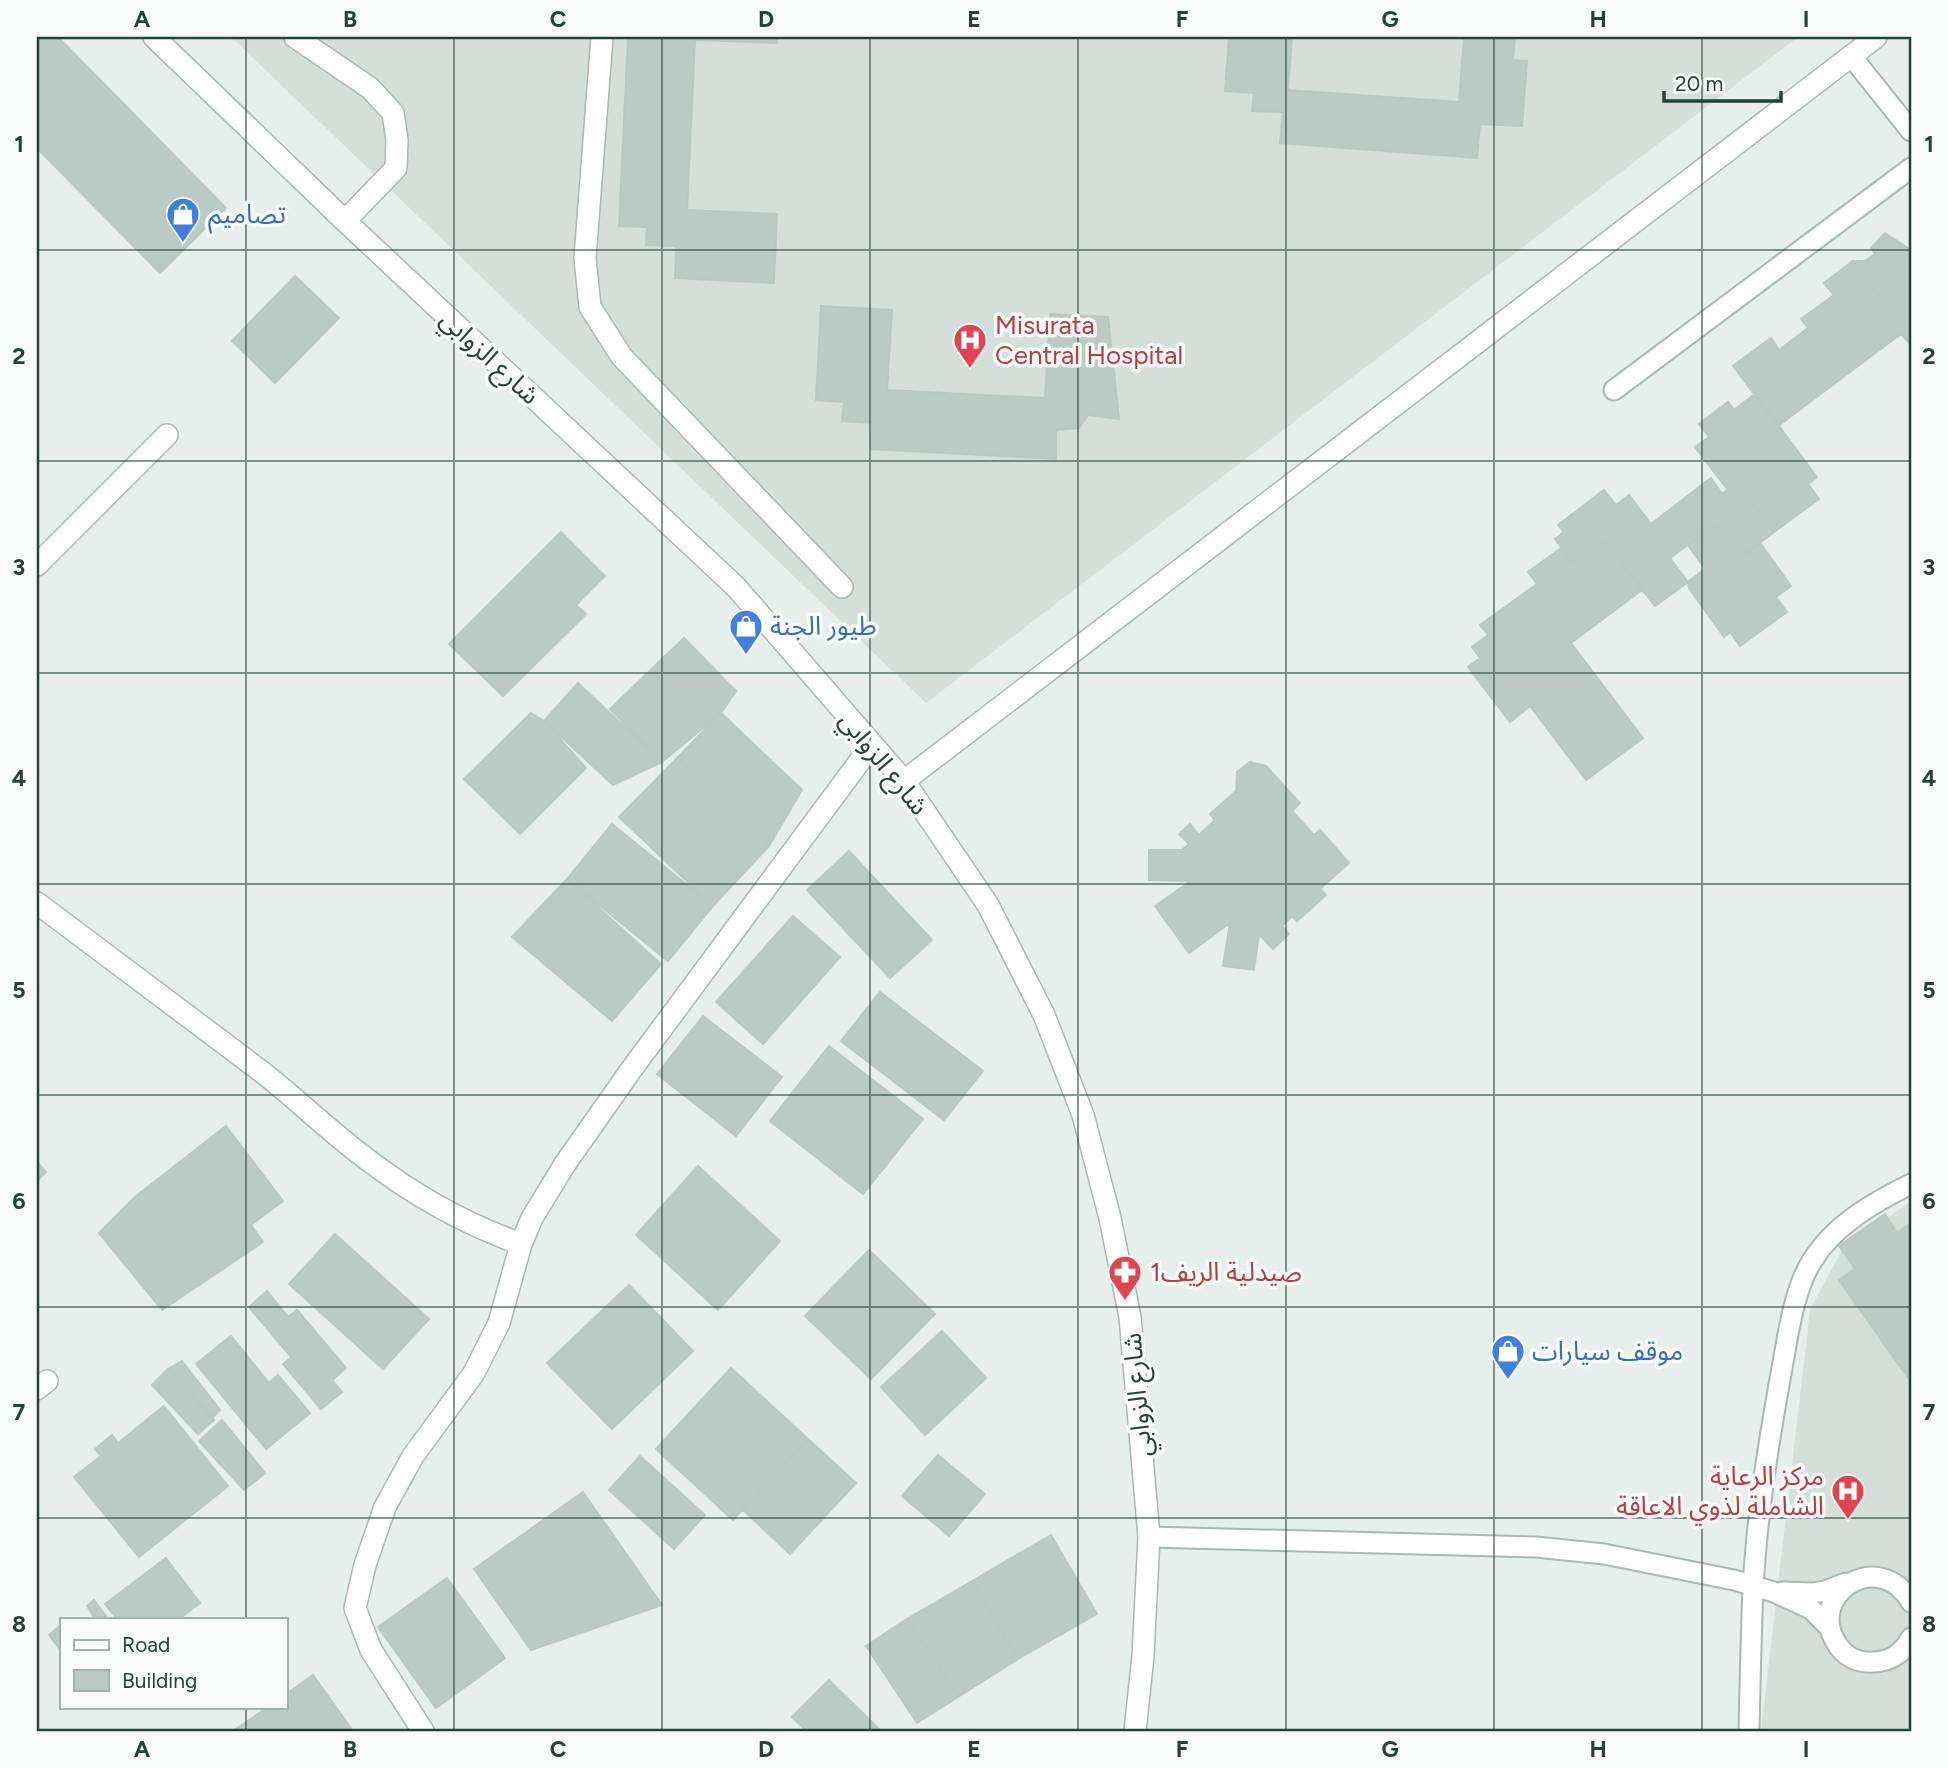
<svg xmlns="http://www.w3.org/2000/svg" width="1948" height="1768" font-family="Figtree,'Noto Sans Arabic',sans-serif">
	<rect width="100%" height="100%" fill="#e6efeb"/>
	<path fill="#d4dfda" d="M231,37H1798L926,703Z
		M1911,1201V1731H1761L1810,1310L1842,1250Z"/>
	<path fill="#bbcac4" stroke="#b8c9c2" stroke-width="2" d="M37,37H58L226,208L160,273L37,148Z
		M628,37H777V43L695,40L687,210L777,214L774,283L675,278L676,246L646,245L647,227L619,226Z
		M1229,37H1292L1288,90L1459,102L1464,37H1515L1513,60L1527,61L1522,126L1480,124L1477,158L1280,143L1283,112L1252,111L1254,93L1225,91Z
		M1885,233L1911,250V330H1906L1853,261H1865L1875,254L1871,248Z
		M1853,261L1906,330L1778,426L1733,366L1771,338L1779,350L1808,328L1801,319L1834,295L1824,283Z
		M295,276L339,318L275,383L232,341Z
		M821,306L892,310L887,390L1045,398L1050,314L1108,317L1119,419L1088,415L1079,428L1056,430V459L871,449L872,423L842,421L844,402L816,400Z
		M1906,330H1911V345L1901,334Z
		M1755,394L1817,477L1808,484L1819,499L1774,532L1737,482L1727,489L1695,447L1709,437L1699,424L1728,402L1734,410Z
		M1711,478L1722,494L1737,482L1774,532L1741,557L1716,524L1670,558L1688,582L1655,606L1604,540L1573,563L1555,539L1564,532L1558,525L1604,490L1616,505L1629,495L1651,524Z
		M1716,524L1741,557L1761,544L1791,586L1776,597L1787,612L1740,646L1730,632L1724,637L1689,588L1688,582L1705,569L1688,545Z
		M561,532L605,576L576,605L586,614L503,696L449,644Z
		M1604,540L1642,590L1571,643L1643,738L1586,780L1530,706L1510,722L1468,667L1480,658L1472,647L1488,635L1480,625L1537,584L1528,572L1561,548L1573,563Z
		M684,638L736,691L721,713L662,762L610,709Z
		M578,683L662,762L613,785L544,721Z
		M531,713L544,721L586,768L520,834L464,779Z
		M721,713L802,790L769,846L678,757Z
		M678,757L769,846L713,906L619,817Z
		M1250,762L1266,766L1300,803L1292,811L1314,835L1320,830L1349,863L1320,889L1326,895L1297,921L1292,916L1282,926L1289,934L1273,949L1259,934L1254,970L1223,966L1230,923L1189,953L1155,906L1191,881L1149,880V850H1182L1189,844L1179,834L1190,824L1199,835L1215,820L1210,814L1236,791L1237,772Z
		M612,824L713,906L668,961L567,879Z
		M849,851L932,940L890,978L807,890Z
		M567,879L661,964L612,1021L512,937Z
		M793,916L840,957L763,1044L716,1002Z
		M880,992L983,1071L944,1120L841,1041Z
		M703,1016L782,1077L736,1136L657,1074Z
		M829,1046L923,1119L863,1194L770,1121Z
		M226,1126L283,1201L251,1225L263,1242L162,1310L99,1233L135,1197Z
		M37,1162L46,1172L37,1181Z
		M698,1166L780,1241L718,1310L636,1235Z
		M1885,1214L1897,1233L1910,1224L1911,1227V1382L1839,1280L1855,1269L1839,1246Z
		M335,1234L429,1319L383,1369L289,1284Z
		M869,1250L935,1314L871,1379L805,1316Z
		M629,1285L693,1351L612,1429L547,1363Z
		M267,1291L288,1317L297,1310L346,1368L332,1380L342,1392L321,1409L283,1364L291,1357L249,1307Z
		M942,1331L986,1378L925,1435L881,1387Z
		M231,1336L269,1383L278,1375L310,1413L266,1449L196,1364Z
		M182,1361L220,1410L213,1417L168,1369Z
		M731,1368L808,1439L733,1520L656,1449Z
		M168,1369L214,1420L198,1434L152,1385Z
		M164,1406L228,1486L139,1557L74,1477L101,1456L95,1449L112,1435L118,1443Z
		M222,1420L265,1473L244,1490L199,1441Z
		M808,1439L856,1483L790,1554L743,1510Z
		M938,1455L985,1494L949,1536L902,1496Z
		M640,1456L705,1515L674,1549L609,1490Z
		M583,1492L662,1605L531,1650L474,1569Z
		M1051,1535L1097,1614L1018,1659L972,1581Z
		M166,1558L200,1603L179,1619H117L105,1604Z
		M447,1578L505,1658L436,1708L378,1627Z
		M972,1581L1018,1659L958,1697L907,1619Z
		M94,1600L108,1619H95L87,1606Z
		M907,1619L958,1697L917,1723L866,1646Z
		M61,1625V1651L49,1635Z
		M313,1675L353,1731H233L268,1707H285V1695Z
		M829,1680L881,1731H806L792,1717Z"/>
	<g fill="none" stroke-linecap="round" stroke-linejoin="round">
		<defs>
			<path id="service" d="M1851,56L1911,131
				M1614,390L1911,168
				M1149,1537L1536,1547L1604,1554L1734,1580L1774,1592L1811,1609L1829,1627
				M1783,1592L1812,1593L1825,1591L1846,1583
				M1911,1602C1878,1545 1802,1597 1839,1647C1847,1658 1860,1663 1873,1662C1890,1662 1903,1653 1911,1638
				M1749,1731C1750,1684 1751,1636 1753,1588C1757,1514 1769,1440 1782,1368C1788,1335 1794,1289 1812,1261C1834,1225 1874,1202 1911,1184"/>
			<path id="minor" d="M295,37L370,88L393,113L397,140L396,168L345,221
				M602,37L585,258L590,307L622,357L842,587
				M37,565L167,435
				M904,781L1876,37
				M37,903C111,959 187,1015 262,1072C298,1100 331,1133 368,1160C415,1196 465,1224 521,1244L532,1218L565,1164L631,1070L871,746
				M37,1389L47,1381
				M423,1731L371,1650L355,1608L365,1565L385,1507L413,1456L474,1373L499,1323L521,1244"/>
			<path id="tertiary" d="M154,37L345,221L736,587L904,781L988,905L1044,1015L1083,1115L1110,1218L1130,1317L1149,1537L1143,1656L1135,1731"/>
		</defs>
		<use href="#service" stroke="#a8b8b2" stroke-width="23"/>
		<use href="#minor" stroke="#a8b8b2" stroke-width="24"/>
		<use href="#tertiary" stroke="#a8b8b2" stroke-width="24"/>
		<use href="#service" stroke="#fff" stroke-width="19"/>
		<use href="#minor" stroke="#fff" stroke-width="21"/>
		<use href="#tertiary" stroke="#fff" stroke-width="21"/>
	</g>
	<path fill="none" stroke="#24423a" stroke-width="2" stroke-opacity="0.55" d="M246,37V1619M454,37V1731M662,37V1731M870,37V1731M1078,37V1731M1286,37V1731M1494,37V1731M1702,37V1731M37,250H1911M37,461H1911M37,673H1911M37,884H1911M37,1095H1911M37,1307H1911M37,1518H1911M246,1707V1731"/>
	<defs>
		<symbol id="shop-pin" viewBox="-11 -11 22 30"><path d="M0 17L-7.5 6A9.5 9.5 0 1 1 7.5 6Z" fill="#3f7fe0" stroke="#f7fbf9"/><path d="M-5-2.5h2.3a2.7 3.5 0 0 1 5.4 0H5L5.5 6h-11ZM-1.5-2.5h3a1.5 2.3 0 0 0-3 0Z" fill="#fff"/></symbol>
		<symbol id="hospital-pin" viewBox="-11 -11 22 30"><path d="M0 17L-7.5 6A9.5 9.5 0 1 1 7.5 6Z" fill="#e0444e" stroke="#f7fbf9"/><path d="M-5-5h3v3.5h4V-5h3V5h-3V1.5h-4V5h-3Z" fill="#fff"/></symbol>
		<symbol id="pharmacy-pin" viewBox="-11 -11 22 30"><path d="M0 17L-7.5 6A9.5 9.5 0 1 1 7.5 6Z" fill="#e0444e" stroke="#f7fbf9"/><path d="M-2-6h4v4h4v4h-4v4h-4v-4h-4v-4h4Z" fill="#fff"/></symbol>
	</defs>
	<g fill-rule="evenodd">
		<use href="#shop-pin" x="164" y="195" width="38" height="52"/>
		<use href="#hospital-pin" x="951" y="321" width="38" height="52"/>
		<use href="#shop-pin" x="727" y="607" width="38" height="52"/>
		<use href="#pharmacy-pin" x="1106" y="1253" width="38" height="52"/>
		<use href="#shop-pin" x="1489" y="1332" width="38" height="52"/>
		<use href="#hospital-pin" x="1829" y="1472" width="38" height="52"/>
	</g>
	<g text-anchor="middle" stroke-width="7" stroke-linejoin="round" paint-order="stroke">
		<g font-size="26" fill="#366cbe" stroke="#f7fbf9" text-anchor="start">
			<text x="208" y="223">تصاميم</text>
			<text x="770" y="635">طيور الجنة</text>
			<text x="1532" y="1360">موقف سيارات</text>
		</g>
		<g font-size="26" fill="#be3a42" stroke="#f7fbf9" text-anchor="start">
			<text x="995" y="334">Misurata<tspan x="995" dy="30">Central Hospital</tspan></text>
			<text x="1150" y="1281">صيدلية الريف1</text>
			<text x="1824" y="1485" text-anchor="end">مركز الرعاية<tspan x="1824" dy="30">الشاملة لذوي الاعاقة</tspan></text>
		</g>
		<g font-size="26" fill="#24423a" stroke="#f7fbf9">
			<text transform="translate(490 357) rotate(43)" y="9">شارع الزوابي</text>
			<text transform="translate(884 763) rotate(51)" y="9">شارع الزوابي</text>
			<text transform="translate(1137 1395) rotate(-95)" y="9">شارع الزوابي</text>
		</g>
	</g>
	<rect width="1948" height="1768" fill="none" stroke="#f7fbf9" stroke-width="77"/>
	<rect x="60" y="1618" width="228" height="91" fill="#f7fbf9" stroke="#a3b1ad" stroke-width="2"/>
	<rect x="74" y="1640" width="35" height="10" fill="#ffffff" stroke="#a3b1ad" stroke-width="2"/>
	<text x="122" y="1652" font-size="21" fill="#24423a">Road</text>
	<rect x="74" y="1670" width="35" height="21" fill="#bbcac4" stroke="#a3b1ad" stroke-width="2"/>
	<text x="122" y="1688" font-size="21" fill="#24423a">Building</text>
	<path d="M1664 91v10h117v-10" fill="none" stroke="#24423a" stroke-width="3.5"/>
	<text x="1675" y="91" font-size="21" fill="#24423a" stroke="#f7fbf9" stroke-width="5" paint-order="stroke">20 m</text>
	<rect x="38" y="38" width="1872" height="1692" fill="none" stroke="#24423a" stroke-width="2.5"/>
	<g font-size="23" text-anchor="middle" font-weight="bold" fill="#24423a">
		<text x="142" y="27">A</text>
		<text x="350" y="27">B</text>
		<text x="558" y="27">C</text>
		<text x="766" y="27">D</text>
		<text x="974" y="27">E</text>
		<text x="1182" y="27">F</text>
		<text x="1390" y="27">G</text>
		<text x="1598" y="27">H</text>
		<text x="1806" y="27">I</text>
		<text x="19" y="152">1</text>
		<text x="1929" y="152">1</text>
		<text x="19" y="364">2</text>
		<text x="1929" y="364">2</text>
		<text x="19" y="575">3</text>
		<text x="1929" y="575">3</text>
		<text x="19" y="786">4</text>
		<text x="1929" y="786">4</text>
		<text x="19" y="998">5</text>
		<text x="1929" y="998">5</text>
		<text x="19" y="1209">6</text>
		<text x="1929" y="1209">6</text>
		<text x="19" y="1420">7</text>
		<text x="1929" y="1420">7</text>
		<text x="19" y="1632">8</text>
		<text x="1929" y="1632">8</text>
		<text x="142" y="1757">A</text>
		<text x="350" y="1757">B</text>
		<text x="558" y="1757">C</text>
		<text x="766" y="1757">D</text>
		<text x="974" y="1757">E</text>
		<text x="1182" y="1757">F</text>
		<text x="1390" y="1757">G</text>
		<text x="1598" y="1757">H</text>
		<text x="1806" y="1757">I</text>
	</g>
</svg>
